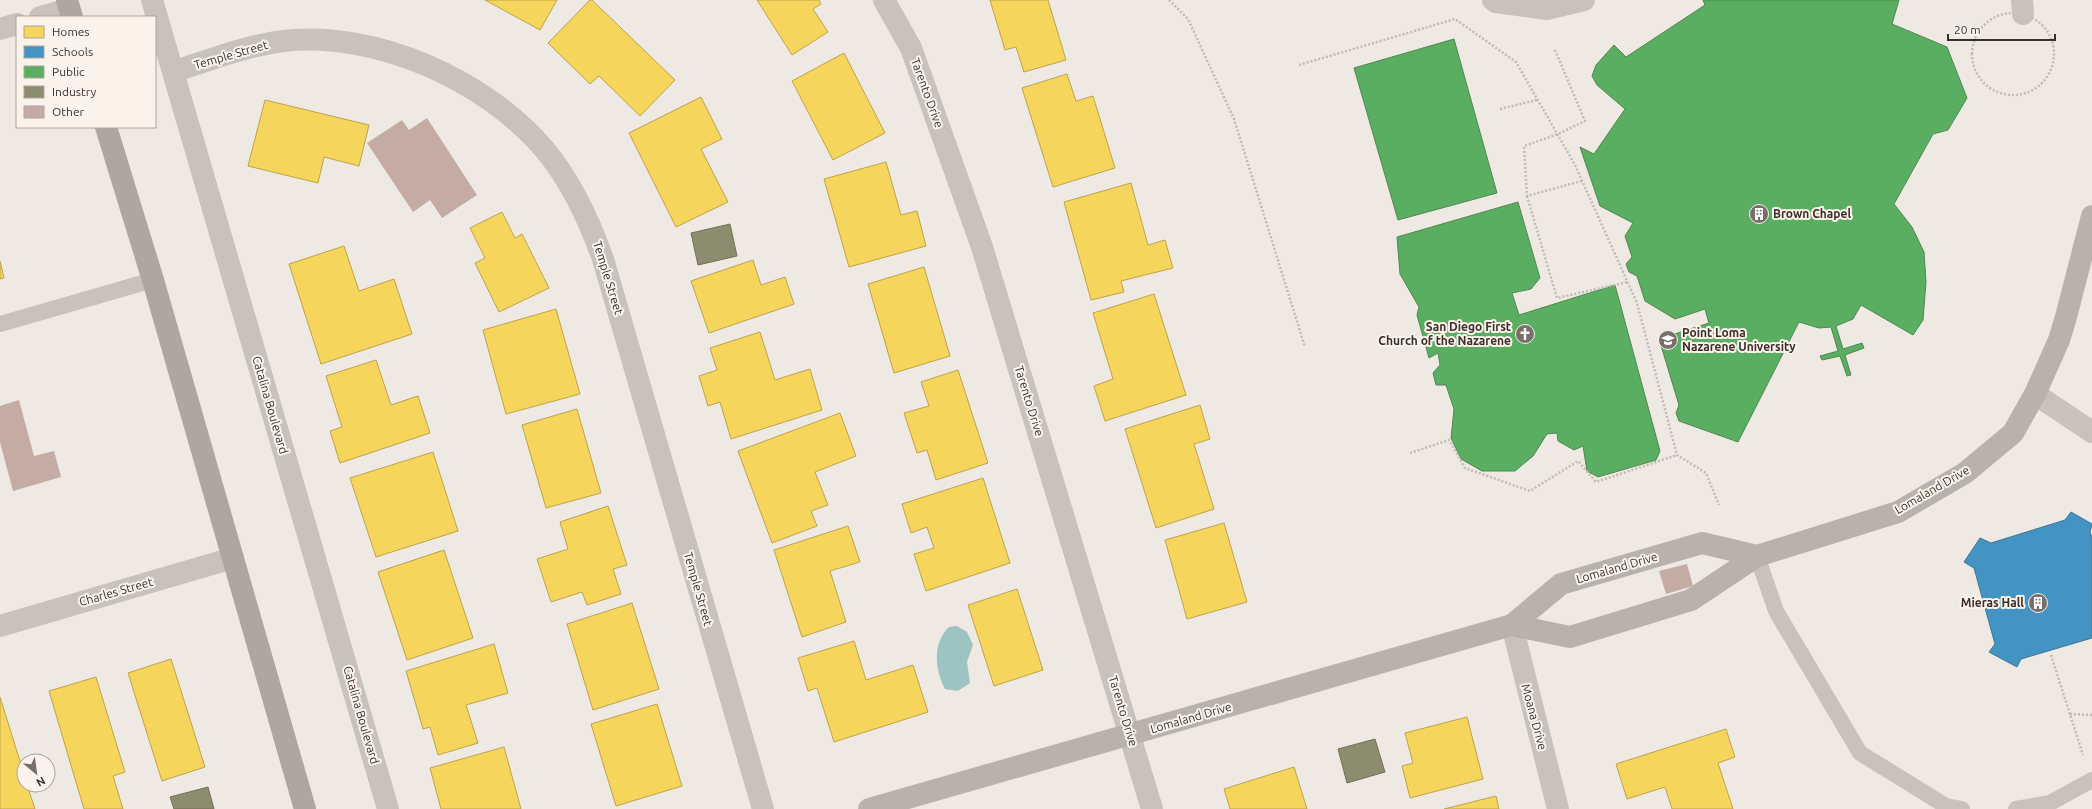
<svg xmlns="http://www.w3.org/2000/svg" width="2092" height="809" font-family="Ubuntu,sans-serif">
	<rect width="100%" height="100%" fill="#efe9e3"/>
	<path fill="#9ec4c2" d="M957,626L967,632L973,645L967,662L970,683L958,691L945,689C935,670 932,643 949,627Z"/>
	<path fill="#f6d55c" stroke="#bea34d" d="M485,0H557L540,30Z
		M590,0H592L675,80L640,116L599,76L590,84L548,43Z
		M757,0H819L821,4L813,9L828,32L792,55Z
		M990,0H1048L1066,60L1024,72L1016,47L1005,50Z
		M844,53L885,133L833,160L792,81Z
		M1067,74L1076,101L1093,96L1115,168L1053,187L1022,88Z
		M701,97L722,139L701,149L728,202L676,227L629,133Z
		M265,100L369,125L359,166L324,157L318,183L248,166Z
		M886,162L901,215L917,211L926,246L849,267L824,179Z
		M1131,183L1148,245L1165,240L1173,268L1121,281L1124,292L1091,300L1064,202Z
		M502,212L515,238L522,234L549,288L499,312L475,263L485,258L470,228Z
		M344,246L359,291L394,279L412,334L321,364L289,264Z
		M753,260L761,285L785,277L794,304L709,333L691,281Z
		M0,261L4,278L0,279Z
		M924,267L950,356L894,373L868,284Z
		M1154,294L1186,395L1105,421L1094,386L1113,379L1093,313Z
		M556,309L580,394L506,414L483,330Z
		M760,332L775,380L810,369L822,410L731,439L720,402L708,406L699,376L717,370L710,348Z
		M376,360L391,405L418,396L430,433L340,463L330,431L342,427L326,376Z
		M958,370L988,463L936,480L927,450L917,453L904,413L929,406L921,382Z
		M1200,405L1210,439L1194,444L1214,509L1156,528L1125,429Z
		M577,409L601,493L546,508L522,425Z
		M840,413L856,456L815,472L828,505L811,511L817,526L772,543L738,451Z
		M433,452L458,531L376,557L350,478Z
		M983,478L1010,563L926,591L914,554L934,548L927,527L911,533L902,504Z
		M608,506L627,565L613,569L621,594L587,605L582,592L551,602L537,559L568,549L560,522Z
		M1224,523L1247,602L1187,619L1165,540Z
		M848,526L860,562L830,571L846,622L802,637L774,550Z
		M444,550L473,638L407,660L378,572Z
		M1017,589L1043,670L994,686L968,605Z
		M632,603L659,689L593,710L567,624Z
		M854,641L866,680L913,665L928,712L834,742L817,688L808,691L798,658Z
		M494,644L508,693L466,705L478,743L438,755L430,727L423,729L406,671Z
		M171,659L205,767L162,781L128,673Z
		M96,677L125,772L113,776L123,809H84L49,691Z
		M0,697L24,774V785H27L35,809H0Z
		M657,704L682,786L616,806L591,724Z
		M1467,717L1483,779L1410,798L1402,766L1413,763L1405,733Z
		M1726,729L1735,757L1718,763L1733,809H1672L1665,787L1627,799L1616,764Z
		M504,747L521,809H441L430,768Z
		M1294,767L1307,809H1230L1224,789Z
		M1496,796L1499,809H1444Z"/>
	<path fill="#4393c3" stroke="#407595" d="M2071,512L2092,524L2090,532L2092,537V638L2021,659L2017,667L1989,652L1995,644L1974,568L1964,562L1980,538L1991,543L2065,520Z"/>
	<path fill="#5aae61" stroke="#508850" d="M1703,0H1899L1892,24L1947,47L1967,98L1948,130L1933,134L1894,204L1912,227L1924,252L1926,282L1923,320L1913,335L1861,305L1853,319L1836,326L1843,349L1862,343L1864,348L1845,355L1851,375L1847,376L1840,356L1822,360L1820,356L1838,351L1831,327L1819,328L1799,322L1738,442L1679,421L1676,413L1679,405L1659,339L1709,323L1705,309L1675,319L1645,301L1637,276L1629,272L1626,264L1632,257L1625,236L1633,223L1600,206L1580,147L1594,154L1625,109L1597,85L1592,76L1596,65L1614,45L1626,57L1705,5Z
		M1454,39L1497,193L1398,220L1354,68Z
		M1518,202L1540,278L1531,289L1512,293L1519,315L1615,285L1660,451L1656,460L1598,477L1587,471L1583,446L1574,450L1558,441L1557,433L1547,434L1533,456L1515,471H1482L1461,459L1451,438L1454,409L1446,385H1436L1433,373L1440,365L1438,353L1429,358L1417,315L1419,307L1400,274L1397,237Z"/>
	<path fill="#8c8c6e" stroke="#737059" d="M730,224L737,256L698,265L691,233Z
		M1375,739L1385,772L1347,783L1338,749Z
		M208,787L214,809H174L170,797Z"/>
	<path fill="#c4aca4" d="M427,118L477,195L442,218L430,200L413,212L367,143L402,120L409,130Z
		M19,400L34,456L54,451L61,477L13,491L0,442V406Z
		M1687,564L1693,586L1666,594L1659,571Z"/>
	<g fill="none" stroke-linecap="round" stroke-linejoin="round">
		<path stroke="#c2bab4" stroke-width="2.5" stroke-dasharray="2 2" stroke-linecap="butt" d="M1169,0L1188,19L1234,119L1305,347
			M1972 54a41 41 0 1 1 82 0a41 41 0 1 1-82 0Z
			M1555,50L1585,121L1558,134L1524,146L1527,196L1582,181
			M1299,65L1455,19L1516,62L1575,165L1637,303L1677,455L1706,473L1719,505
			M1500,109L1537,100
			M1527,196L1557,298L1628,282
			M1410,453L1449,440L1465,468L1530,491L1578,461L1596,482L1677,455
			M2051,655L2083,755
			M2070,714L2092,715"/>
		<path stroke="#c9c1bc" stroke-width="16" d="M0,324L153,280
			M1757,556L1776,611L1860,753L1946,806L1962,809
			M2016,809L2050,803L2092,780"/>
		<path stroke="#c9c1bc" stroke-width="22" d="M152,0L388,809
			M884,0L911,48L982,247L1152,809
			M1493,0L1496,2L1547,9L1584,0
			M2022,0L2023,14
			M40,17L69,9
			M0,29L17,24
			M173,72C209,60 245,46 283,41C375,30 486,80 545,150C571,181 589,220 603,259L763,809
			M2035,394L2092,432
			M1512,625L1558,809
			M0,626L233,558"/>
		<path stroke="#b9b1ac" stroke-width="22" d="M1512,625L1570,637L1691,600L1757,556L1898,512L1965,473L2013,433L2035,394L2059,340L2066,317L2092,216
			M869,809L1512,625L1561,584L1702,543L1757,556"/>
		<path stroke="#aea6a1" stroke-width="22" d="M67,0L72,17
			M106,127L153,280L305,809"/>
	</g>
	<defs>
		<symbol id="building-disc" viewBox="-11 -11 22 22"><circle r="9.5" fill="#796f6a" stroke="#fbf3eb"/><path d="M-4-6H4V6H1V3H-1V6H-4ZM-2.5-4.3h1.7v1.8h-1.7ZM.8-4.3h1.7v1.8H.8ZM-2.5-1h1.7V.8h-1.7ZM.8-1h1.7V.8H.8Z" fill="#fff"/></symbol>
		<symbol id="church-disc" viewBox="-11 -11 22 22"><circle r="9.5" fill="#796f6a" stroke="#fbf3eb"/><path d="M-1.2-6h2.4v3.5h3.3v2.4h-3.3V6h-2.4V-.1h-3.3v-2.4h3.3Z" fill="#fff"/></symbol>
		<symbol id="university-disc" viewBox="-11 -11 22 22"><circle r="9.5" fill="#796f6a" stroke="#fbf3eb"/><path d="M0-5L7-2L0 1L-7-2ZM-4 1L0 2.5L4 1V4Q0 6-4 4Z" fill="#fff"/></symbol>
	</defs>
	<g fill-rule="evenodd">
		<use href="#building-disc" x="1748" y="203" width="22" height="22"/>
		<use href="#church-disc" x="1514" y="323" width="22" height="22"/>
		<use href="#university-disc" x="1657" y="329" width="22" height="22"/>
		<use href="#building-disc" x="2027" y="592" width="22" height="22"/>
	</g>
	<g text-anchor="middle" stroke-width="4" stroke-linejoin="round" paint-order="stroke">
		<g font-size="12" fill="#3a2e29" stroke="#fbf3eb">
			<text transform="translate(231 55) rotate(-16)" y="4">Temple Street</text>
			<text transform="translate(927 93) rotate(70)" y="4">Tarento Drive</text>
			<text transform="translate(608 278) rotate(73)" y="4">Temple Street</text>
			<text transform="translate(1029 401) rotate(73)" y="4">Tarento Drive</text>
			<text transform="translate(270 405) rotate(74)" y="4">Catalina Boulevard</text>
			<text transform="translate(1932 490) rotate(-30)" y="4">Lomaland Drive</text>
			<text transform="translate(1617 568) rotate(-16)" y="4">Lomaland Drive</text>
			<text transform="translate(698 589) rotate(74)" y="4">Temple Street</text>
			<text transform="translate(116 592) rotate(-16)" y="4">Charles Street</text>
			<text transform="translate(1123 711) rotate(73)" y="4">Tarento Drive</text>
			<text transform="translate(361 715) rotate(74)" y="4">Catalina Boulevard</text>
			<text transform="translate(1534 717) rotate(75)" y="4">Moana Drive</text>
			<text transform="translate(1191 718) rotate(-16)" y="4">Lomaland Drive</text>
		</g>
		<g font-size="12" font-weight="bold" fill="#3a2e29" stroke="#fbf3eb" text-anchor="start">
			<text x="1773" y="218">Brown Chapel</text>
			<text x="1511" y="331" text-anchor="end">San Diego First<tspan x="1511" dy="14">Church of the Nazarene</tspan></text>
			<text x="1682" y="337">Point Loma<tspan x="1682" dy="14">Nazarene University</tspan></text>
			<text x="2024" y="607" text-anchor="end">Mieras Hall</text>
		</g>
	</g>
	<rect x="16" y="16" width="140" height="112" fill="#fbf3eb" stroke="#aea49d"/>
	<rect x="24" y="26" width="20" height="12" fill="#f6d55c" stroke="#aea49d"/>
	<text x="52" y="36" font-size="12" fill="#3a2e29">Homes</text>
	<rect x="24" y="46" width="20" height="12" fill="#4393c3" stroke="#aea49d"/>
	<text x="52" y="56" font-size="12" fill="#3a2e29">Schools</text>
	<rect x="24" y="66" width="20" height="12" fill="#5aae61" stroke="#aea49d"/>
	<text x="52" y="76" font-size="12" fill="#3a2e29">Public</text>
	<rect x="24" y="86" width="20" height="12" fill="#8c8c6e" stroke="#aea49d"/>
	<text x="52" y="96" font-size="12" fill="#3a2e29">Industry</text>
	<rect x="24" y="106" width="20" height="12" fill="#c4aca4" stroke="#aea49d"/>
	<text x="52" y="116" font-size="12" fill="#3a2e29">Other</text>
	<g transform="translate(36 773) rotate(151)"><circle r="19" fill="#fbf3eb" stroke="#aea49d"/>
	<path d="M0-3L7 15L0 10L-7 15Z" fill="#796f6a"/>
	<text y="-6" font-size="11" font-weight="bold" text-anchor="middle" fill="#3a2e29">N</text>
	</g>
	<path d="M1948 34v6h107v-6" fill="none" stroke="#3a2e29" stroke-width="2"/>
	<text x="1954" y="34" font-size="12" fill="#3a2e29" stroke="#fbf3eb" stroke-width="3" paint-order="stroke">20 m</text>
</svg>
